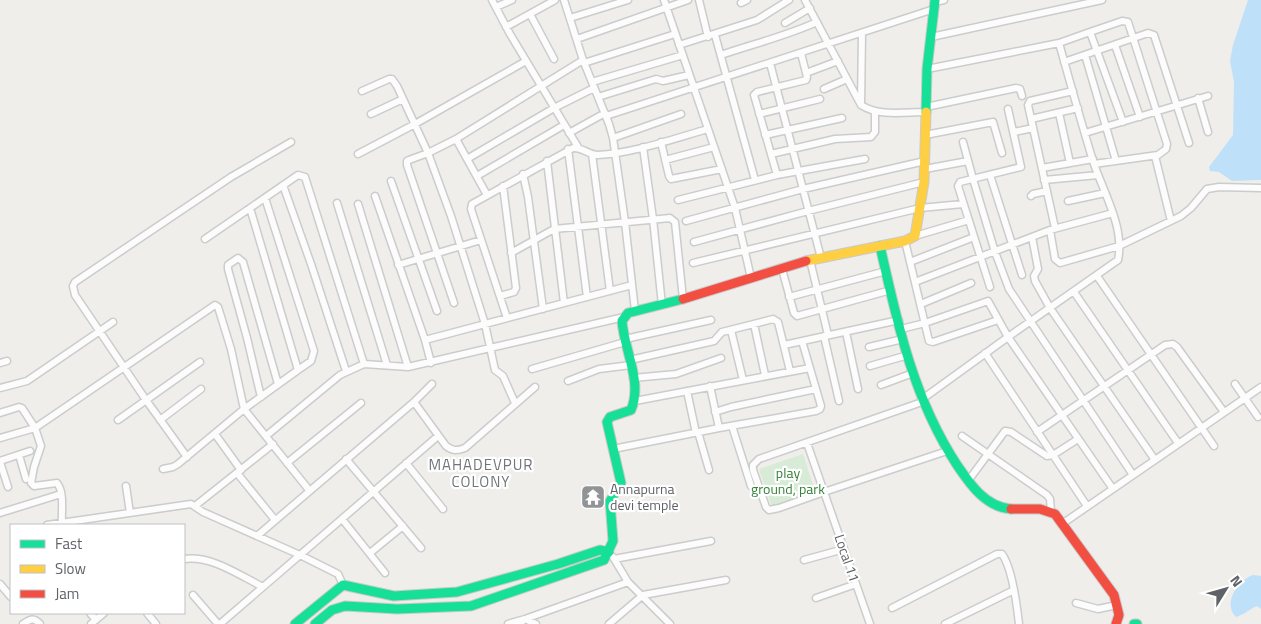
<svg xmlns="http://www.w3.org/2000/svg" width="1261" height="624" font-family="'Titillium Web',sans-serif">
	<rect width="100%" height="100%" fill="#efeeea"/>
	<path fill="#d8ebd6" d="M803,454L816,494L773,510L759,469Z"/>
	<path fill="#bfe0f9" d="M1248,0H1261V180L1232,181L1219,172L1210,171L1209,167L1233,135L1234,82L1230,61L1233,45Z
		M1253,575L1261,576V609L1257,606C1249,609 1244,615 1236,617C1222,604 1238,580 1253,575Z"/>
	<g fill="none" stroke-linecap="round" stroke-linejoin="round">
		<defs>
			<path id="street" d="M492,0L510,34L578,147
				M564,0L583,60L609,124L613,138L625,222L635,311
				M664,0L735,208L751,278
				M699,0L708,37
				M805,0L861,105C879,117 905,112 925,112
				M935,2L944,0
				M741,3L747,0
				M496,7L512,0
				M530,14L554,59
				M570,18L628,0
				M785,23L810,8
				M506,27L555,0
				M1090,32L1122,21L1128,22L1167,144L1166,149L1158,155L1094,164
				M715,35L755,180
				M931,37L1102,0
				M577,39L688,0
				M679,45L757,20L789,0
				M1115,45L1140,117
				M721,55C753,44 786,36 817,22
				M1085,55L1116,161
				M1064,62L1148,33L1154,35L1189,143
				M584,63L675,34
				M770,63L821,258
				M927,69L1059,43L1090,32L1123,122
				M806,73L838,61
				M592,82L683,55
				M824,89L847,79
				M362,91L389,79H392L397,86L428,153L409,160L407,161V165L454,303
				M598,97L656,79L663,81L689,75
				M1198,98L1208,132
				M861,105L862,33
				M926,107L1016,88L1020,89L1022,96
				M1059,113L1070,163
				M371,114L403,99
				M759,114L820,99
				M606,116L934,9
				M1031,119L1078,108
				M1014,132L1033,128
				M569,133L605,113
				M1085,133L1208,96
				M765,135L842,118
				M925,135L993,122L1002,153
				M613,138L681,114
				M456,139L487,195
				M661,142L669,176L671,179L722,169
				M963,142L973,179L995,252L1009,289L1133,475
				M643,147L653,219L662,305
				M568,149L587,297
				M358,154L415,124L526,61
				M592,154L610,291
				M771,154L835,139L871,137L875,132V111
				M1155,156L1171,221
				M467,159L554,108L594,88
				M665,160L714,147
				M547,161L564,303
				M1042,168L1093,159
				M925,169L968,161
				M523,174L528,197L543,309
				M777,175L754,95L757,92L806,80L807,77L801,53
				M990,175L1022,275
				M477,176L564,125
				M1044,180L1098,175
				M391,181L437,311
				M283,185L311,264L346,371
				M375,196L425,340L632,285
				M1031,196L1033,194L1047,191
				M265,198L314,351L311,361L298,370
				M678,200L777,175L865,159
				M1068,201L1105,193
				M337,203L387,365
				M358,204L408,367
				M686,221L803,189L925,161
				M1055,228L1028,105L1030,101L1073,91
				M1050,230L1055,259L1060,263L1119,246L1181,216L1191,208L1207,189L1219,187L1261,188
				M915,236L969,220
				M1032,237L1038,269L1034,276L1035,281L1050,308L1155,460
				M205,239L298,175L305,177L364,364
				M905,241L929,341L933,342L998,320
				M694,242L808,211L924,182
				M511,253L554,229L670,218L675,222L683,299
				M810,260L828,335
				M910,262L974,237
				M693,263L920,208L963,204
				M398,265L481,240
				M782,269L794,313L797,316L891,290
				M1097,276L1214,446
				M915,282L1050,230L1113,213
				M990,287L958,186L960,182L1021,167L1008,109
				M1074,292L1178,443
				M500,296L514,292L516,288L503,186
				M789,297L886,271
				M921,304L971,283
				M507,318L471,209L472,204L573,148C582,147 589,155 598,155C631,154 676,138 708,129
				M754,324L765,375
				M901,329L925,323L988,301L1008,337L1113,489
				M731,330L743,380
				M846,332L858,389
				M824,336L839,401
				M625,339L711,320
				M425,340L431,363
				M784,345L899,320
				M869,347L903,339
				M985,353L1087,506
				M630,360L714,341L722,332L773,319L778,322L790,371
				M0,363L7,361
				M870,366L908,355
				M532,369L625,342
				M633,378L676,374L721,358
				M568,381L599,369L631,365
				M1235,384L1258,417
				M881,385L913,373
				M710,386L719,428L816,411L820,409L821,406L802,341
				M0,388L27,381L113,322
				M687,391L696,433
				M261,397L247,338L228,269V265L238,258L243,262L278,384
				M921,400L1008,337L1118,260C1125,227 1103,192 1093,161C1081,122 1070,82 1059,43
				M635,401L810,368
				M414,402L446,446C453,451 457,451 465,448L535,387
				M515,403L503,376L495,370L485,324L451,216L428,153L456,139L583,60
				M715,412L731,407L816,389
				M0,413L19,407L22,408L35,428L0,438
				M118,420L200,362
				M160,420L201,389
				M732,426L751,486
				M698,432L709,470
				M1037,432L1165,345L1173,344L1177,347L1224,412
				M215,434L241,470
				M266,436L340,375L364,364L408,367L624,317
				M962,436L1047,495L1050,499L1051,511
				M807,443L824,492L779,508L769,510L766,507L753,470V465L759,459L922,402
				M613,449L719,428
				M19,455L26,479
				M187,457L146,400L75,295L73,286L75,282L231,177L291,142
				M346,459L421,548
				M0,461L30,451
				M0,462L8,487
				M287,463L361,403
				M406,463L443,509
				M163,469L173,467L178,464L244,409L298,370L250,208
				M237,473L275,520
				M968,481L1005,431L1011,432L1047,456L1053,455L1078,439
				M126,486L130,513
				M195,506L273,444
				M0,513L61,494
				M342,519L385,573
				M1062,524L1261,387
				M47,525L191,504L203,512L300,555L338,574L343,585
				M62,525C61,512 65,493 57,483L34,486L31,483L34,467L41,446L35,428L215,305L218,307L231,349L244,409L309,490
				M257,536L414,402L432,384
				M370,553L403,526
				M613,557L628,582L670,624
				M184,559C211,555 239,575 263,587
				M614,559L711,541
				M804,560L844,549
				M0,584L11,597
				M193,595L218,624
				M816,598L856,584
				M1076,603L1098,609L1117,605
				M892,608L997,554H1002C1012,568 1017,606 1019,624
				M90,613L96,620
				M147,613L156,624
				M23,624C30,619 34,617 40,624
				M91,624L104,613
				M220,624L438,436
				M508,624L525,619L536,624
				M519,624L525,619L628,582
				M609,624L643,595L726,580
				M870,624L824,492L947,451
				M945,624L1014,590"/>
			<path id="fast" d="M926,112L927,69L935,0
				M880,246C897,322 913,398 957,465C970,484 985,507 1011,509
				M295,624L343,585L394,596L457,592L558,564L600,550L609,552
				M315,624L332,610L345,606L397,609L471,606L604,560L613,541L610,501L621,483L607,422L610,417L631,410C643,382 624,350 622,321L628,313L683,299
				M1134,624H1137"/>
			<path id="slow" d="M806,261L905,241L915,236L924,182L926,112"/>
			<path id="jam" d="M683,299L806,261
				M1011,509H1040L1055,514L1114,595L1119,615L1116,624"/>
		</defs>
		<use href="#street" stroke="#cbcccc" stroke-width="9"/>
		<use href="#fast" stroke="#cacacb" stroke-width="11"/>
		<use href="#slow" stroke="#cacacb" stroke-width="11"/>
		<use href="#jam" stroke="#cacacb" stroke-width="11"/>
		<use href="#street" stroke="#fdfcfc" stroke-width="6"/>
		<use href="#fast" stroke="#16e098" stroke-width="9"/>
		<use href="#slow" stroke="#ffcf43" stroke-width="9"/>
		<use href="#jam" stroke="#f24e42" stroke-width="9"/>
	</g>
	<defs>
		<symbol id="temple-square" viewBox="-11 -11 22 22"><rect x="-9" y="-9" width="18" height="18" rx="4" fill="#919496" stroke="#fff"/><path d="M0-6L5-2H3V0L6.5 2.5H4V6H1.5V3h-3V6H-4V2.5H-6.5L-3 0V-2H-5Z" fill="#fff"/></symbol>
	</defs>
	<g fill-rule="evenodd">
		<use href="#temple-square" x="579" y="483" width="28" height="28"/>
	</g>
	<g text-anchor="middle" stroke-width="4.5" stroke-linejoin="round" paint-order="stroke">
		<g font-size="14" fill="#348238" stroke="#fff">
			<text x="788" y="478">play<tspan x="788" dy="16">ground, park</tspan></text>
		</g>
		<g font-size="14" fill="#5f6368" stroke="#fff" text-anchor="start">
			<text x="610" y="494">Annapurna<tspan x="610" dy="16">devi temple</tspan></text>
		</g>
		<g font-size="14" fill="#5f6368" stroke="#fff">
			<text transform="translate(847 558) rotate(71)" y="5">Local 11</text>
		</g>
		<g font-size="15" letter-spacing="1" fill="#70757a" stroke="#fff">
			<text x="481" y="470">MAHADEVPUR<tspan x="481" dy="17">COLONY</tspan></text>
		</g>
	</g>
	<rect x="10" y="524" width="175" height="90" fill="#ffffff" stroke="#bfc1c3"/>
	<rect x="20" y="540" width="25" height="8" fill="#16e098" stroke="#bfc1c3"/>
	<text x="55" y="549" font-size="15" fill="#5f6368">Fast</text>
	<rect x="20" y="565" width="25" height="8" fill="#ffcf43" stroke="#bfc1c3"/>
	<text x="55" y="574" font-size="15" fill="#5f6368">Slow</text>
	<rect x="20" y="590" width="25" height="8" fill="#f24e42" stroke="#bfc1c3"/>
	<text x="55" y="599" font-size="15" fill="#5f6368">Jam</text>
	<g transform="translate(1226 589) rotate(53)" stroke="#ffffff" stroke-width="4" paint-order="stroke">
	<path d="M0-4L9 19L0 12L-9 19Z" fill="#5f6368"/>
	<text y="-8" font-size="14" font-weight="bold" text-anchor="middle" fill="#5f6368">N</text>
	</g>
</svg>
